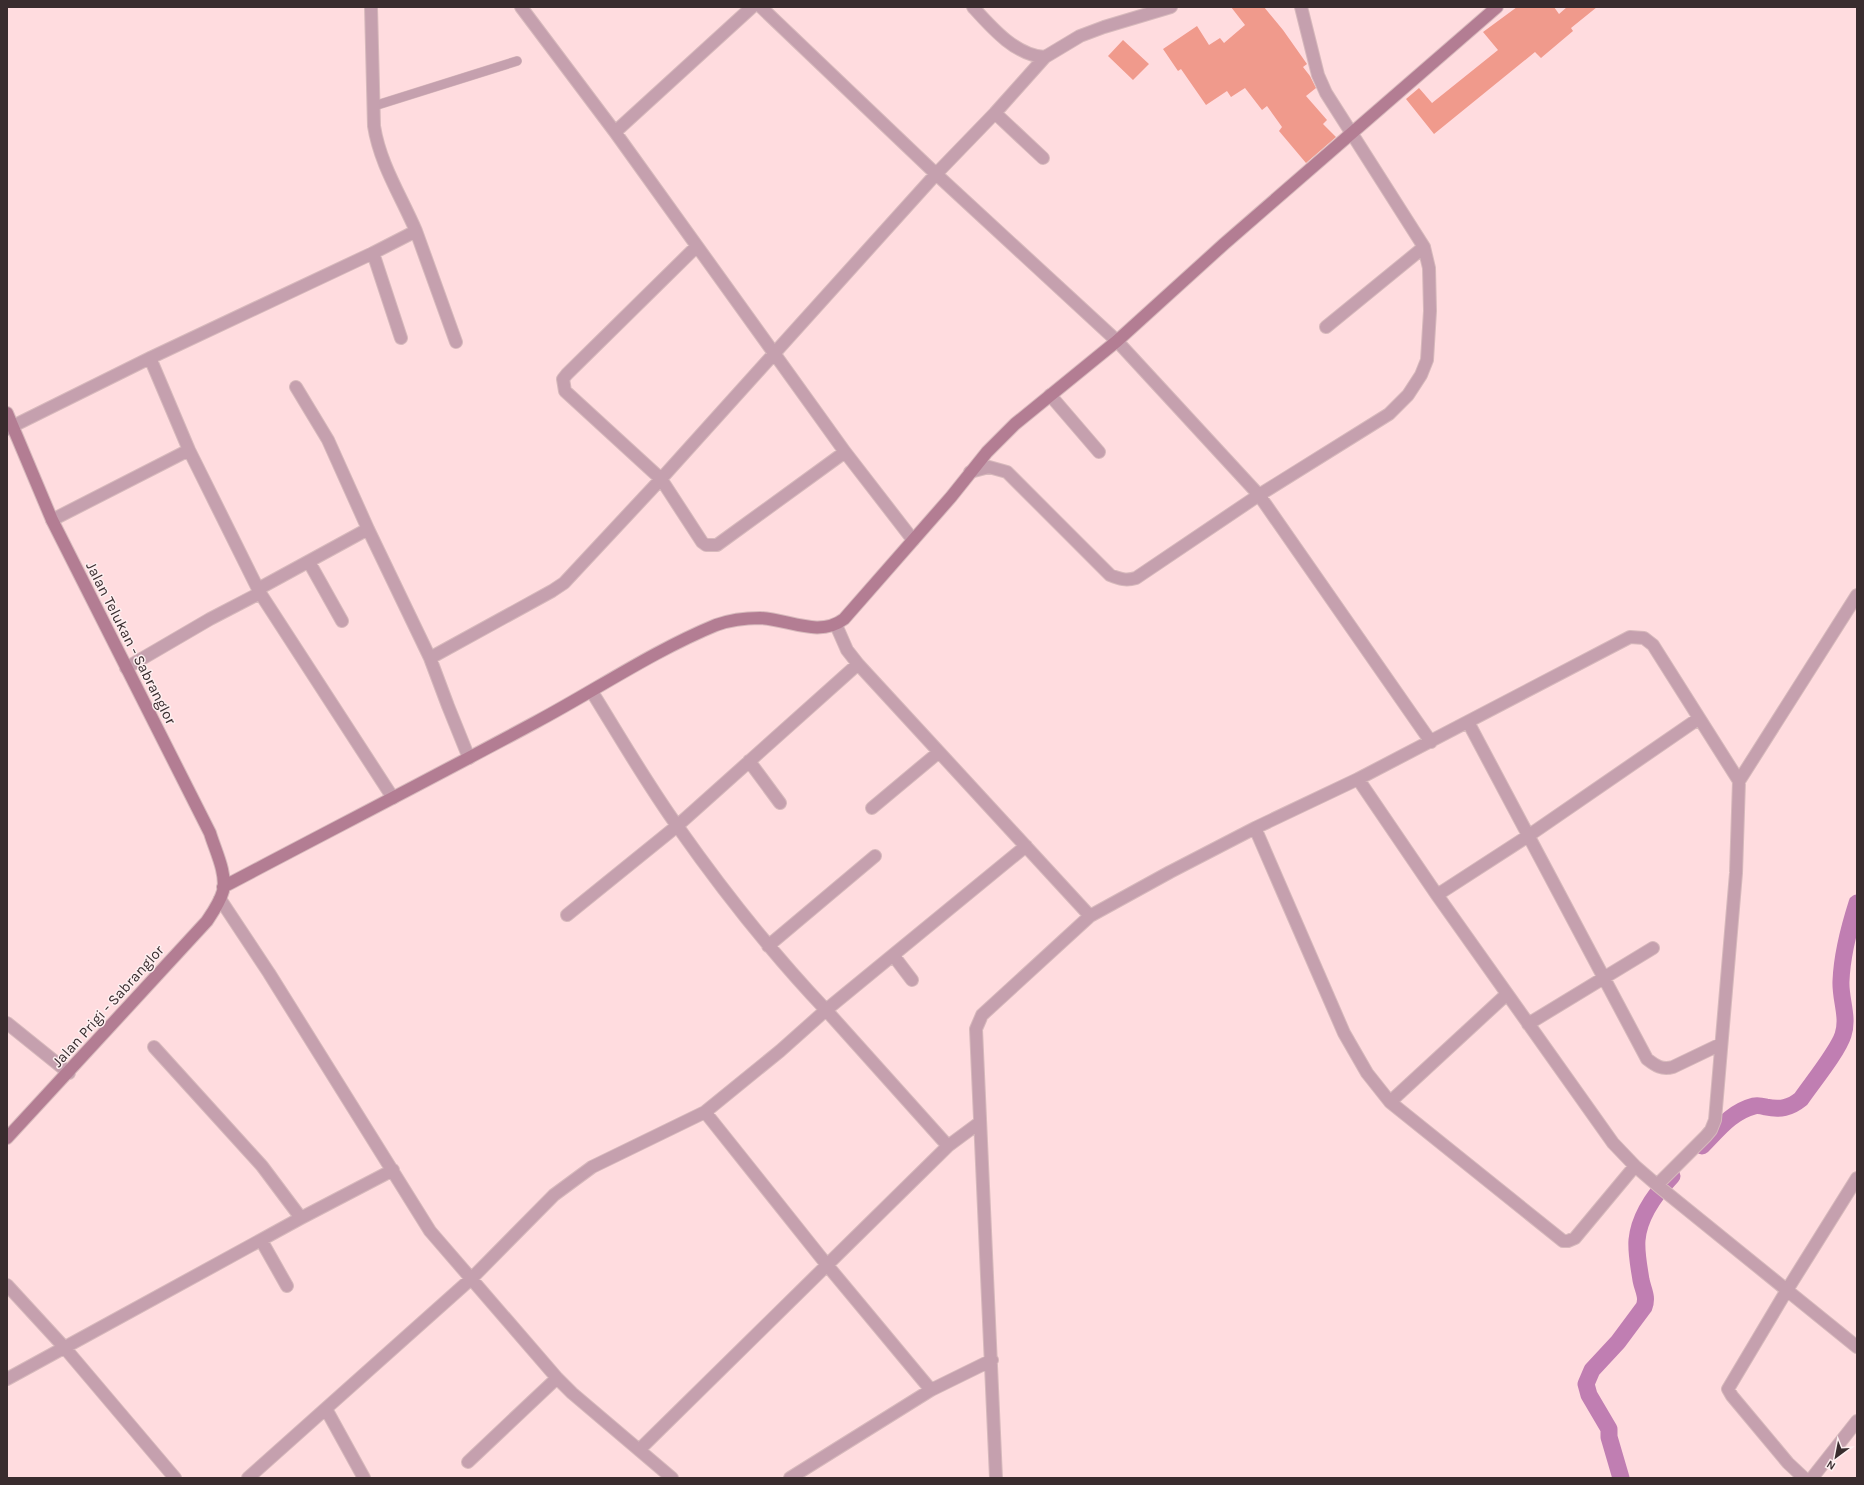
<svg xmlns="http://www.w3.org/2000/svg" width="1864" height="1485" font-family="Karla,sans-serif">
	<rect width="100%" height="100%" fill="#ffdcdf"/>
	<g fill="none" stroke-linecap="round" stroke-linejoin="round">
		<path stroke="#c07eb2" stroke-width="17" d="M1702,1146C1718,1130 1731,1112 1754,1106C1758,1105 1762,1106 1766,1107C1780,1110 1790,1108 1801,1099C1812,1083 1838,1051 1843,1035C1849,1017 1840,999 1841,981C1842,954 1849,928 1857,903
			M1621,1478L1609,1437V1429L1589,1395L1586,1384L1592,1370L1618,1342L1644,1307C1648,1297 1643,1290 1641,1280C1639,1267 1636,1253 1637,1240C1639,1216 1656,1193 1672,1176"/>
	</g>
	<path fill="#f09a8c" d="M1231,7H1264L1283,30L1307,64L1303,67L1310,76L1316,88L1306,96L1327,120L1323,124L1336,137L1306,163L1279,131L1282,127L1267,106L1262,110L1245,88L1231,97L1227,91L1206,105L1181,69L1178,71L1163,49L1197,26L1209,45L1220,38L1224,43L1245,25Z
		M1517,7H1554L1559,14L1567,7H1597L1571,28L1573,31L1541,58L1535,52L1434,134L1406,99L1419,88L1432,103L1498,50L1483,32Z
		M1123,40L1149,64L1133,80L1108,56Z"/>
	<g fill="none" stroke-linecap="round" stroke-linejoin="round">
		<defs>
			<path id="lane" d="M374,106L517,61"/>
			<path id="street" d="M521,7L615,132L845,452L913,540
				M761,7L936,174L1117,341L1259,495L1431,742
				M973,7C991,27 1016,56 1045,57
				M995,113L1043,158
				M615,132L752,7
				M416,231L456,342
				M697,246L567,374L563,379L565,391L661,479L702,542L706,545H717L845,452
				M373,253L401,338
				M1326,327L1424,247
				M150,358L189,450L260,593L393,798
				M296,387L328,440L368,529L430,658L552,591L564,583L661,479L936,174L995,113L1045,57L1080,36L1104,27L1171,7
				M1050,395L1099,452
				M7,429L150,358L373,253L416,231C401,196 380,164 374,126L371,7
				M970,472L989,467L1007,472L1110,575C1120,579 1126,581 1136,578L1259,495L1389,414L1408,395L1421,375L1427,360L1430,311L1429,268L1424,247L1326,93L1318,75L1301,7
				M52,520L189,450
				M309,562L342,621
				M258,589L368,529
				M836,625L847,650L858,664L1090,916
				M430,658L448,706L469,758
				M126,668L210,619L260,593
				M592,692C620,737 647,784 678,827C723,891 772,953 826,1010L1026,846
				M1468,722L1647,1059C1656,1066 1662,1070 1673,1067L1721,1044
				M749,761L780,803
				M1358,779L1437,895L1613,1143L1635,1166L1657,1185L1857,1347
				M872,808L939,752
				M1255,828L1344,1033L1367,1073L1390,1102L1563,1241H1568L1575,1238L1635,1166
				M1437,895L1528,836L1698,719
				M220,899L269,973L430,1231L557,1378L572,1393L672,1478
				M567,915L677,826L858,664
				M768,946L875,856
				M893,955L912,980
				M7,1023L69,1073
				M1528,1024L1653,948
				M154,1047L262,1166L301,1218
				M1390,1102L1507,994
				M705,1112L827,1265L931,1390
				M1657,1185L1706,1136L1711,1130L1715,1120L1736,873L1739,781L1857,595
				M261,1240L287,1286
				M7,1285L64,1347L175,1478
				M7,1379L301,1218L393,1170
				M326,1409L364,1478
				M640,1449L948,1146L979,1123
				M468,1462L557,1378
				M248,1478L472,1278L554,1195L592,1167L705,1112L780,1051L826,1010L948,1146
				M790,1478L931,1390L992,1360
				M996,1478L976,1029L982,1015L1090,916L1170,872L1255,828L1358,779L1630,637L1644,638L1653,645L1739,781
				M1804,1478L1788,1463L1732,1396L1728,1389L1787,1290L1857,1178
				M1812,1478L1857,1421"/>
			<path id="secondary" d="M7,413L52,520L210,833C215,850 227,873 223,891C220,902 213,912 207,921L7,1138
				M223,887C327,832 432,778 536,722C596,690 653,651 716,625C730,620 745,618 760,618C788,619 819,638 844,619L951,497L987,452L1015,424L1117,341L1224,244L1497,7"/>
		</defs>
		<use href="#lane" stroke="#d7b9bc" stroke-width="10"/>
		<use href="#street" stroke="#d7b9bc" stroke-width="14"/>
		<use href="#secondary" stroke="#d7b9bc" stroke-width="14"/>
		<use href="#lane" stroke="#c5a0ae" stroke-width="9"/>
		<use href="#street" stroke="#c5a0ae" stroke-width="12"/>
		<use href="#secondary" stroke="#b37d93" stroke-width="12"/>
	</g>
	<g text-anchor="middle" stroke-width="3" stroke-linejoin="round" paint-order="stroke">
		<g font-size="15" fill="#392c2e" stroke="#fdeff0">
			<text transform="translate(131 643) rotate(63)" y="5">Jalan Telukan - Sabranglor</text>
			<text transform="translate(108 1006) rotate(-48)" y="5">Jalan Prigi - Sabranglor</text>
		</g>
	</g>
	<rect width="1864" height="1485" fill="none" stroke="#392c2e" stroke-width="16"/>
	<g transform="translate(1836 1457) rotate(212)" stroke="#fdeff0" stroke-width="3" paint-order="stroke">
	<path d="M0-3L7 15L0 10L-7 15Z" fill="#392c2e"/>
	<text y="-6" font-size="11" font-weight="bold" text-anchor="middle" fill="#392c2e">N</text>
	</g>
</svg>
